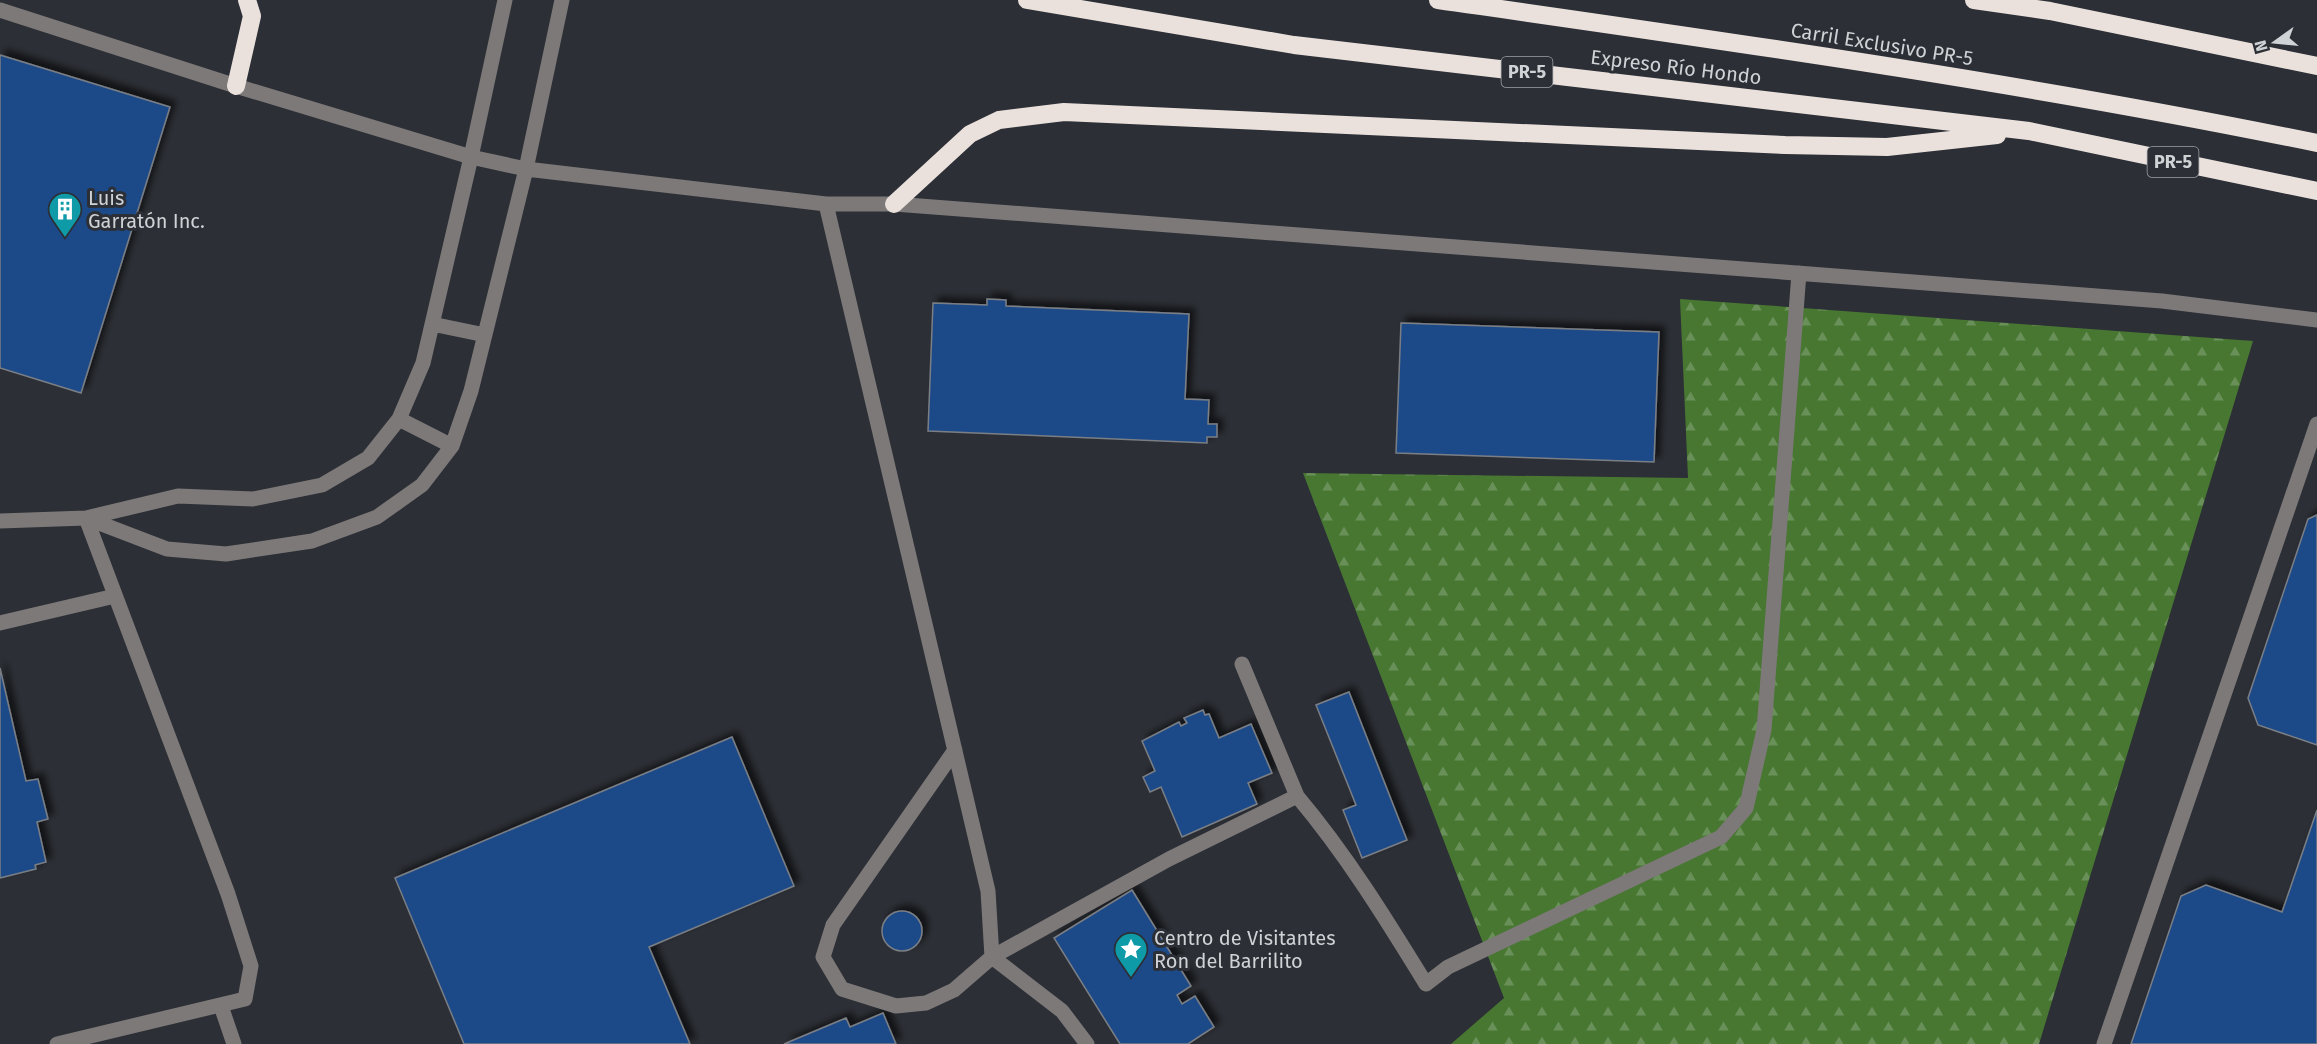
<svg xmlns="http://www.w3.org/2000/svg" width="2317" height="1044" font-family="'Fira Sans',sans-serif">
	<defs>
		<pattern id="forest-firs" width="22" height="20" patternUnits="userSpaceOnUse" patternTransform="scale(1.5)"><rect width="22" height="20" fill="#477731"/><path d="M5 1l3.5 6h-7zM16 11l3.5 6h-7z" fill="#699058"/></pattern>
		<filter id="shadow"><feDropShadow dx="5.5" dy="-5.5" stdDeviation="3" flood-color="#0009"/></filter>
	</defs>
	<rect width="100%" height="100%" fill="#2c2f35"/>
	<path fill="url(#forest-firs)" d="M1680,299L2253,341L2039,1044H1451L1504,998L1303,473L1688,478Z"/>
	<path fill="#1f4a88" stroke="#7a7f85" stroke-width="1.5" filter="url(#shadow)" d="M0,55L170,107L81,393L0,368Z
		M987,299L1006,300V306L1189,314L1185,399L1209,400L1208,424H1217V437H1207V443L928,431L933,303L987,305Z
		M1401,323L1659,332L1654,462L1396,453Z
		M2317,515V745L2258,725L2248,698L2308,519Z
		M0,668L26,781L38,779L48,819L37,822L46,862L35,865L36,869L0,878Z
		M1349,692L1407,840L1362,858L1343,810L1356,805L1316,705Z
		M1203,710L1205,715L1209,714L1219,738L1251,724L1272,773L1248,783L1257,804L1182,837L1161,787L1150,792L1143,777L1155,771L1142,741L1179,722L1181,726L1187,723L1184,718Z
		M732,737L794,886L649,947L690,1044H464L395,878Z
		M2317,810V1044H2131L2181,896L2206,885L2282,912Z
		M1132,890L1191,986L1177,995L1182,1004L1195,996L1214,1027L1188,1044H1120L1054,938Z
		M882 931a20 20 0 1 1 40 0a20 20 0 1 1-40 0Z
		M883,1013L896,1044H784L846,1018L850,1027Z"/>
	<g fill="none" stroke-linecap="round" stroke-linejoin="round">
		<path stroke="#7d7978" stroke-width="15" d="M0,10L236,86L471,157L526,169L826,204H894L2162,301L2317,320
			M826,204L988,891L992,957L1062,1011L1087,1044
			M432,324L485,335
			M399,419L452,446
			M86,518L167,549L226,554L312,541L377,517L422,485L452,446L471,391L526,169L562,0
			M0,521L86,518L178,496L253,499L322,485L368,458L399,419L423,363L471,157L505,0
			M0,623L115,596
			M1242,664L1297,796
			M955,750L833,925L823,957L842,989L896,1006L926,1003L954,990L992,957L1169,859L1297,796C1346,854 1386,919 1426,984L1448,967L1721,837L1746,808L1764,730L1799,273
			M221,1006L234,1044
			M57,1044L245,999L251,966L228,894L86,518
			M2104,1044L2317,424"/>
		<path stroke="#eae1dd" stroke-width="18" d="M1027,0L1294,45L2029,131L2317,191
			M1438,0C1732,42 2026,83 2317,143
			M1974,0L2050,11L2317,66
			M236,86L252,16L247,0
			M894,204L970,134L999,120L1064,112L1785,145L1887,147L1997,135"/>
	</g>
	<defs>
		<symbol id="building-pin" viewBox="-11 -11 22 30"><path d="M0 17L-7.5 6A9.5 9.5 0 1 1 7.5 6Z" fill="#0f9aa8" stroke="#2c2f35"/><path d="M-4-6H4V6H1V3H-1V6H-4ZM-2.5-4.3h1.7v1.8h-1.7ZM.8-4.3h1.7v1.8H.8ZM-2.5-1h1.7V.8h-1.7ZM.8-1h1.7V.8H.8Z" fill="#fff"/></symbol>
		<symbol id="sight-pin" viewBox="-11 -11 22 30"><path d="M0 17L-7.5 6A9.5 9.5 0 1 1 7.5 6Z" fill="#0f9aa8" stroke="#2c2f35"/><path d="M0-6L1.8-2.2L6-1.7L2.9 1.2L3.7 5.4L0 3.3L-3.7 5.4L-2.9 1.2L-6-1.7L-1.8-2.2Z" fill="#fff"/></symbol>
	</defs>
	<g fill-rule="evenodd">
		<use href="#building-pin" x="46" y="190" width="38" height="52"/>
		<use href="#sight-pin" x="1112" y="930" width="38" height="52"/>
	</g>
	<g text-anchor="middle" stroke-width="6" stroke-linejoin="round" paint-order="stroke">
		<g fill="#2c2f35" stroke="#9fa2a6" stroke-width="1.5">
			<rect x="1501.5" y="57" width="51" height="30" rx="4.5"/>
			<rect x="2147.5" y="147" width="51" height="30" rx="4.5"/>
		</g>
		<g font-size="18" font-weight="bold" fill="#d0d3d6">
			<text x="1527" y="78">PR-5</text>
			<text x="2173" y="168">PR-5</text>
		</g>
		<g font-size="20" fill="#d0d3d6" stroke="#2c2f35">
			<text transform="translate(1882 44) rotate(9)" y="7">Carril Exclusivo PR-5</text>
			<text transform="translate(1676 67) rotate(7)" y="7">Expreso Río Hondo</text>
		</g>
		<g font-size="20" fill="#d0d3d6" stroke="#2c2f35" text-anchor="start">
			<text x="88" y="205">Luis<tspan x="88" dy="23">Garratón Inc.</tspan></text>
			<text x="1154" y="945">Centro de Visitantes<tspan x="1154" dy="23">Ron del Barrilito</tspan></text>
		</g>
	</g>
	<g transform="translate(2275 42) rotate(255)" stroke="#2c2f35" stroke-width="4.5" paint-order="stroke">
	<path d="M0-4.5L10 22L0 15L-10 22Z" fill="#d0d3d6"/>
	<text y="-9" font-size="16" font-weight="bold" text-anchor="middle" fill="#d0d3d6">N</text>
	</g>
</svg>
